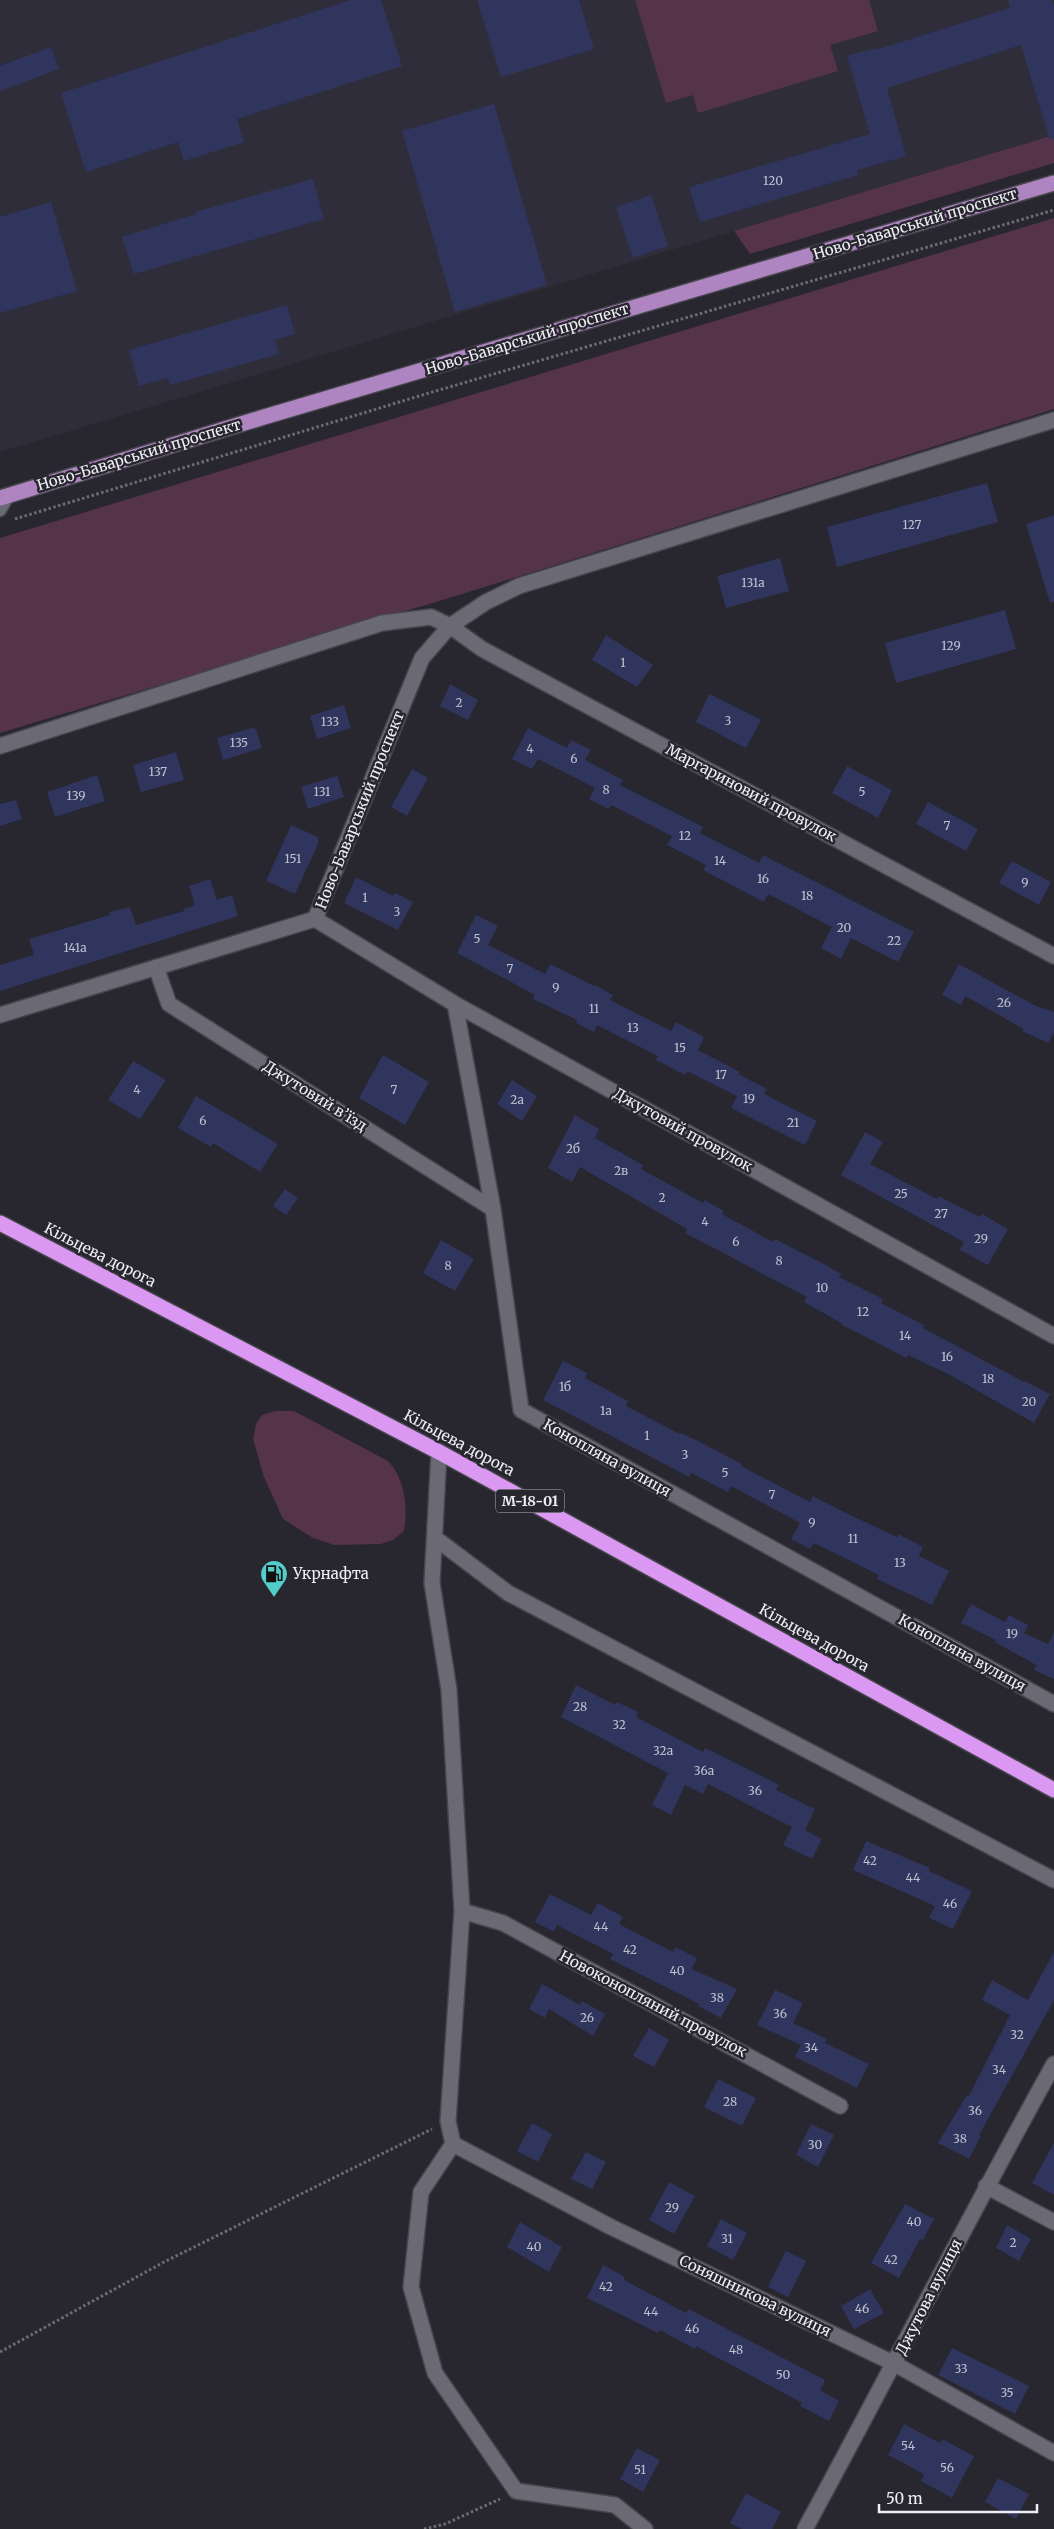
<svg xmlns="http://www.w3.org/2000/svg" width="1054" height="2529" font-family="Merriweather,serif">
	<rect width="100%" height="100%" fill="#28262e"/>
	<path fill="#302d3b" d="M0,0H1054V135L0,452Z"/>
	<path fill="#54334b" d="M635,0H869L878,31L830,45L838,71L698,113L693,95L666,103Z
		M1054,135V163L750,254L734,231Z
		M1054,218V409L459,595L0,733V538Z
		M275,1411H294L388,1461C405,1478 408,1508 404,1531L393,1540L381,1544L334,1545L313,1538L283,1519L264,1477L253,1439L256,1424L262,1415Z"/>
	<path fill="#2f355d" d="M351,0H381L402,66L237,119L244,142L184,161L178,142L86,172L61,93Z
		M477,0H579L594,49L501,77Z
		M1008,0H1052L1054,7V139L1050,140L1021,45L887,88L906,156L857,170L858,175L700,222L689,187L870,134L847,56L876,48V50L1010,8Z
		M51,47L59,69L0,91V66Z
		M494,104L547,285L455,312L402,131Z
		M313,179L324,219L134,274L122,237L196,214L195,212Z
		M651,195L668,246L633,258L616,207Z
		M51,202L77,291L0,313V217Z
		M287,305L295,334L275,340L279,354L170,385L168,378L139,386L129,350Z
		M987,483L998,522L837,567L827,527Z
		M1054,515V602L1050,603L1026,524Z
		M780,558L789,591L726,608L717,576Z
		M1005,610L1016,649L896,683L885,643Z
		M606,635L653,665L637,687L592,660Z
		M450,684L478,700L468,720L440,706Z
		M709,694L761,720L746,748L696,722Z
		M344,705L351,728L317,739L310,716Z
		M255,727L262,748L223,760L217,738Z
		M528,728L567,748L571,740L591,750L585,760L623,780L620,785L703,827L700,833L759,863L763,855L914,932L898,962L851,938L841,959L821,948L832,927L768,894L764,902L703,870L706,865L667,845L672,836L611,805L609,809L589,799L595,788L538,759L532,769L512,759Z
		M176,752L184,780L141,792L133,765Z
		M847,766L892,790L878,818L832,793Z
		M412,769L428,778L407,816L391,807Z
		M97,775L105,801L55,817L47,792Z
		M337,776L344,797L308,809L301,787Z
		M16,800L22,819L0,826V804Z
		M928,802L978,829L966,851L916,824Z
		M291,825L318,837V844L295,894L266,881Z
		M1012,861L1051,882L1039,905L999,883Z
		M356,877L393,896L395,893L413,902L398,930L344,903Z
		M210,879L217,900L232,895L238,916L0,991V965L34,955L29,939L110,915L109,912L130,907L136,925L184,911V909L195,905L189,886Z
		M476,915L498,926L488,945L545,974L550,964L594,986L595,985L613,995L610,1000L671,1031L676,1022L704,1037L698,1050L740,1072L738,1074L767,1089L764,1094L817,1121L805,1145L731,1108L737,1096L687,1071L685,1075L656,1060L658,1056L597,1025L594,1032L576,1023L577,1020L533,999L535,995L457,953Z
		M959,964L1036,1006L1054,1012V1033L1048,1043L1022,1031L1024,1029L965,996L961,1005L942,995Z
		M383,1055L429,1082L405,1125L359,1098Z
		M133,1061L166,1080L140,1119L108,1100Z
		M512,1080L537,1096L522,1121L497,1104Z
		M196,1096L278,1144L260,1172L213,1143L211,1147L178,1128Z
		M575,1115L599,1129L595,1138L643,1165L641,1169L703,1203L704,1200L724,1211L722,1214L773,1242L775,1239L824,1264L841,1274L839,1277L883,1299L881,1303L924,1325L923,1328L1024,1382L1025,1381L1050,1394L1034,1423L950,1375L908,1355L907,1358L842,1325L843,1324L804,1302L807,1297L685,1233L687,1229L580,1167L572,1182L548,1168Z
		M865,1132L883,1142L870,1164L937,1199L938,1196L980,1217L982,1214L1008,1229L988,1265L960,1250L964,1242L841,1175Z
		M285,1189L298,1198L286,1215L273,1206Z
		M441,1240L474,1259L455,1291L423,1273Z
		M563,1361L587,1373L585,1378L628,1401L626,1406L680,1434L681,1433L700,1442L742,1464L741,1466L810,1502L813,1496L850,1515L897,1537L898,1534L923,1547L919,1556L949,1571L932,1605L877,1579L879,1575L814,1543L810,1549L791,1539L800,1523L731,1486L728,1492L691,1473L689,1477L543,1400Z
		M971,1604L1005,1622L1009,1615L1028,1625L1024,1633L1048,1644L1054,1632V1679L1034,1670L1036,1665L995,1642L996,1640L961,1623Z
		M576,1685L615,1705L617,1702L638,1712L636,1717L703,1752L705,1748L779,1785L776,1790L815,1809L805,1830L822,1839L812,1859L783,1845L792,1827L708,1784L703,1794L685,1785L671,1815L652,1805L668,1773L561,1717Z
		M866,1841L930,1868L929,1871L972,1891L953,1929L929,1918L935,1906L853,1870Z
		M550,1894L591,1915L598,1903L623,1917L619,1924L673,1952L675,1947L697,1958L692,1969L737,1989L721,2018L698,2006L699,2004L610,1959L613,1954L557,1925L554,1932L535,1922Z
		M1054,1952V2000L979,2135L981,2136L969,2159L938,2143L967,2095L969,2096L1010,2015L982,2000L992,1980L1028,2000Z
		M542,1984L580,2005L582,2001L605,2014L593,2036L549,2009L545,2018L529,2009Z
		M775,1990L803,2003L793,2023L827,2039L825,2043L869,2064L857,2088L795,2057L801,2045L757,2025Z
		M649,2028L669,2040L654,2067L633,2056Z
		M718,2079L756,2098L742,2126L704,2107Z
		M532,2123L552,2134L538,2162L517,2151Z
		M811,2124L834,2135L818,2167L796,2155Z
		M1054,2143V2195L1032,2183Z
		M586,2152L606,2162L592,2189L571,2179Z
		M669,2182L695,2196L674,2234L649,2220Z
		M905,2204L934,2219L923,2240L920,2239L899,2278L871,2263Z
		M721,2219L747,2233L733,2260L707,2246Z
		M520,2222L562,2247L549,2272L507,2247Z
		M1007,2225L1031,2239L1019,2261L996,2248Z
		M786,2251L806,2261L788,2297L768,2287Z
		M603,2265L625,2277L624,2280L686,2313L689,2309L825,2380L820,2390L839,2401L829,2421L800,2406L802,2403L696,2346L695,2349L660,2330L658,2333L587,2298Z
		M870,2289L884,2313L854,2329L841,2306Z
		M952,2348L1029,2386L1015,2414L938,2375Z
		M904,2424L940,2443L942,2439L974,2456L952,2498L921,2481L924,2474L888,2455Z
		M637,2448L660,2460L643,2492L620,2479Z
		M998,2478L1029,2494L1016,2519L985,2502Z
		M746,2493L781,2512L772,2529H742L730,2523Z"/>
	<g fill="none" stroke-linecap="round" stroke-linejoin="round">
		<defs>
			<path id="lane" d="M0,510L8,496"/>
			<path id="street" d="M0,746L382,623L431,617L450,626L486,602L519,586L1054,420
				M315,919L455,1004L1054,1336
				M156,967L169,1004L493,1209
				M455,1004L493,1209L521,1410L1054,1704
				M0,1015L315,919L422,658L450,626L482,649L1054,956
				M439,1452L432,1583L449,1690L462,1911L448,2121L453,2144L421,2192L411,2287L435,2373L516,2491L615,2505L645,2529
				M435,1538L508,1593L1054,1880
				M462,1911L503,1923L840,2106
				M453,2144L611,2227L895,2364L1054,2453
				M986,2186L1054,2222
				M805,2529C889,2375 968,2218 1054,2064"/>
			<path id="primary" d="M0,498L264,417L1054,183"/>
			<path id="highway" d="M0,1223L439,1452L1054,1790"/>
		</defs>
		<use href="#lane" stroke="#46454c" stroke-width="15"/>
		<use href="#street" stroke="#46454c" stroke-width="18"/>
		<use href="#primary" stroke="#46454c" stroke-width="18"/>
		<use href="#highway" stroke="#46454c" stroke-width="18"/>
		<path stroke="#6d6c73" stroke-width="3" stroke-dasharray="2.5 2.5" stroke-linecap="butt" d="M15,519L429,393L1054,210
			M0,2352L164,2262L432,2129
			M424,2529L445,2524L500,2499"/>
		<use href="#lane" stroke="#6b6973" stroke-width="12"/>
		<use href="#street" stroke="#6b6973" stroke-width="15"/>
		<use href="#primary" stroke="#ae85c0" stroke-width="15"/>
		<use href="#highway" stroke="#da98f3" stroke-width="15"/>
	</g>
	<defs>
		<symbol id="fuel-pin" viewBox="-11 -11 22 30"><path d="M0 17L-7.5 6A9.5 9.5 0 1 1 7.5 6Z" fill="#53cdca" stroke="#28262e"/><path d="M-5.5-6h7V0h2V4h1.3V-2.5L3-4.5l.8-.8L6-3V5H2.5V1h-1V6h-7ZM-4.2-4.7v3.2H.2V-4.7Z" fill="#111"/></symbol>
	</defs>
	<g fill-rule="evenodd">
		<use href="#fuel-pin" x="258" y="1558" width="32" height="43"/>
	</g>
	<g text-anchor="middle" stroke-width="5" stroke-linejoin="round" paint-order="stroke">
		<g font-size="12" fill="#bfc0ce">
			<text x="773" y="185">120</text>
			<text x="912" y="529">127</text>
			<text x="753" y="587">131а</text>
			<text x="951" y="650">129</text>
			<text x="623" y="667">1</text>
			<text x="459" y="707">2</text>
			<text x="728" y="725">3</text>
			<text x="330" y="726">133</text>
			<text x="239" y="747">135</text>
			<text x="530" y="753">4</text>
			<text x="574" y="763">6</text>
			<text x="158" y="776">137</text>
			<text x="606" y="794">8</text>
			<text x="322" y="796">131</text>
			<text x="862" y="796">5</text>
			<text x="76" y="800">139</text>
			<text x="947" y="830">7</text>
			<text x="685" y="840">12</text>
			<text x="293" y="863">151</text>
			<text x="720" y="865">14</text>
			<text x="763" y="883">16</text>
			<text x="1025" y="887">9</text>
			<text x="807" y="900">18</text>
			<text x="365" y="902">1</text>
			<text x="397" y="916">3</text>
			<text x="844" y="932">20</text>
			<text x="477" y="943">5</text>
			<text x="894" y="945">22</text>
			<text x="75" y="952">141а</text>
			<text x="510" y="973">7</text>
			<text x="556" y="992">9</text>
			<text x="1004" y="1007">26</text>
			<text x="594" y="1013">11</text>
			<text x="633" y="1032">13</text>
			<text x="680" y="1052">15</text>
			<text x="721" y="1079">17</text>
			<text x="137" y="1094">4</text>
			<text x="394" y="1094">7</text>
			<text x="749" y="1103">19</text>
			<text x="517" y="1104">2а</text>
			<text x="203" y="1125">6</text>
			<text x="793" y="1127">21</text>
			<text x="573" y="1153">2б</text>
			<text x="621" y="1175">2в</text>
			<text x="901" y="1198">25</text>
			<text x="662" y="1202">2</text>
			<text x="941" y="1218">27</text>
			<text x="705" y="1226">4</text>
			<text x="981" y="1243">29</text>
			<text x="736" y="1246">6</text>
			<text x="779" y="1265">8</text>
			<text x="448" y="1270">8</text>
			<text x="822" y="1292">10</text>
			<text x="863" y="1316">12</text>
			<text x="905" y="1340">14</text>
			<text x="947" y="1361">16</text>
			<text x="988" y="1383">18</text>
			<text x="565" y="1391">1б</text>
			<text x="1029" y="1406">20</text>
			<text x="606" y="1415">1а</text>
			<text x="647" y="1440">1</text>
			<text x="685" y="1459">3</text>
			<text x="725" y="1477">5</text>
			<text x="772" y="1499">7</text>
			<text x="812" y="1527">9</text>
			<text x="853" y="1543">11</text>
			<text x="900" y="1567">13</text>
			<text x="1012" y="1638">19</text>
			<text x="580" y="1711">28</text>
			<text x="619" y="1729">32</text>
			<text x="663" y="1755">32а</text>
			<text x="704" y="1775">36а</text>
			<text x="755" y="1795">36</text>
			<text x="870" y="1865">42</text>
			<text x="913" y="1882">44</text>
			<text x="950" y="1908">46</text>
			<text x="601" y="1931">44</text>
			<text x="630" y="1954">42</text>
			<text x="677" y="1975">40</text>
			<text x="717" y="2002">38</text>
			<text x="780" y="2018">36</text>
			<text x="587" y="2022">26</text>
			<text x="1017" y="2039">32</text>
			<text x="811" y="2052">34</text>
			<text x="999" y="2074">34</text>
			<text x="730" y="2106">28</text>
			<text x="975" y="2115">36</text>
			<text x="960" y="2143">38</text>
			<text x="815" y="2149">30</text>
			<text x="672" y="2212">29</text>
			<text x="914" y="2226">40</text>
			<text x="727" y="2243">31</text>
			<text x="1013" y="2247">2</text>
			<text x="534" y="2251">40</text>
			<text x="891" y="2264">42</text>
			<text x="606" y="2291">42</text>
			<text x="862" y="2313">46</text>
			<text x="651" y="2316">44</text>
			<text x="692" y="2333">46</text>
			<text x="736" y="2354">48</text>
			<text x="961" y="2373">33</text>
			<text x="783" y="2379">50</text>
			<text x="1007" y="2397">35</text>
			<text x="908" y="2450">54</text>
			<text x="947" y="2472">56</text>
			<text x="640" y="2474">51</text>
		</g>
		<rect fill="#28262e" stroke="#b3b2b9" stroke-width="1" x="496" y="1489.5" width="68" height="23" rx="4"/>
		<g font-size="14" font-weight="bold" fill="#efeef4">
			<text x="530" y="1506">М-18-01</text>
		</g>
		<g font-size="15" fill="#efeef4" stroke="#28262e">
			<text transform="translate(915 224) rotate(-17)" y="5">Ново-Баварський проспект</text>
			<text transform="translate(527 339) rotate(-17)" y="5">Ново-Баварський проспект</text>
			<text transform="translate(139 455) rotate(-17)" y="5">Ново-Баварський проспект</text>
			<text transform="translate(751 793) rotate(28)" y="5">Маргариновий провулок</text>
			<text transform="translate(360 810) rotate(-68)" y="5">Ново-Баварський проспект</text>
			<text transform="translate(315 1096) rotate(32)" y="5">Джутовий в’їзд</text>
			<text transform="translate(683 1130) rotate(29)" y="5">Джутовий провулок</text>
			<text transform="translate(100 1255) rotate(27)" y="5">Кільцева дорога</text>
			<text transform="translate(459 1443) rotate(28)" y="5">Кільцева дорога</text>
			<text transform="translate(607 1458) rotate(29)" y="5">Конопляна вулиця</text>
			<text transform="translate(814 1638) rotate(29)" y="5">Кільцева дорога</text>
			<text transform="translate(962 1653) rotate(29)" y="5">Конопляна вулиця</text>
			<text transform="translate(653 2004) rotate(28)" y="5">Новоконопляний провулок</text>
			<text transform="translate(755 2296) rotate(26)" y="5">Соняшникова вулиця</text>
			<text transform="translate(929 2297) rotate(-63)" y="5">Джутова вулиця</text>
		</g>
		<g font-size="15" fill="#efeef4" stroke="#28262e" text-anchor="start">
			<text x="293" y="1579">Укрнафта</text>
		</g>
	</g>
	<path d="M879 2504v8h158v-8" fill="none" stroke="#efeef4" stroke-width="2.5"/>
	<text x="886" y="2504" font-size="15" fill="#efeef4" stroke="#28262e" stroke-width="4" paint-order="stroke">50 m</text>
</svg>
